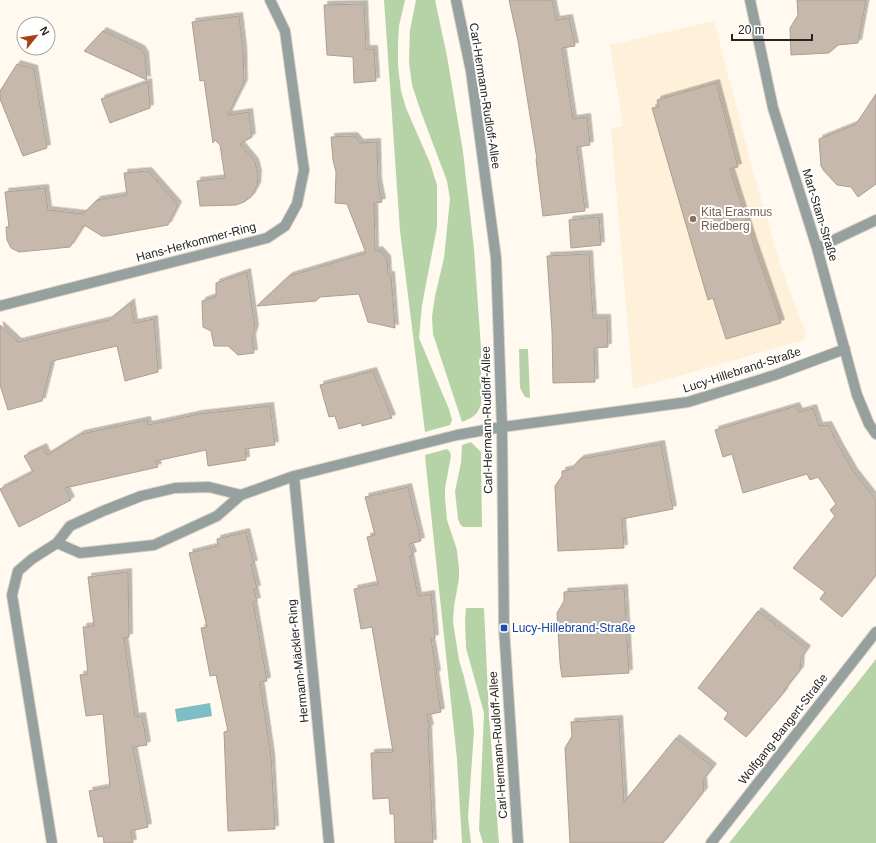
<svg xmlns="http://www.w3.org/2000/svg" width="876" height="843" font-family="Helvetica,sans-serif">
	<defs>
		<filter id="shadow"><feDropShadow dx="3.5" dy="-3.5" stdDeviation="0" flood-color="#0004"/></filter>
	</defs>
	<rect width="100%" height="100%" fill="#fff9ef"/>
	<path fill="#fef0d9" d="M714,21L753,171L781,267L806,334L804,340L633,389L611,129L623,126L610,45Z"/>
	<path fill="#b6d3a7" d="M384,0H405L399,26L398,43V66L401,91L406,108L430,163L437,185V227L422,305L419,338L449,409L452,420L450,425L425,432L400,231Z
		M416,0H435L447,56L463,152L474,249L481,348V405L477,413L471,418L462,422L433,334L432,317L435,296L444,258L450,199L447,181L421,112L412,85L409,62L410,30Z
		M519,349H528L530,398L525,397L520,388Z
		M471,442L481,452L482,527H463L460,524L458,519L455,491L461,463L462,445Z
		M447,449L450,452L451,456L445,488V498L447,520L457,550L459,568V579L454,606L453,622L459,660L464,677L472,711L474,731L468,817L471,843H462L457,759L426,466L425,455Z
		M466,608H484L489,716L499,843H483L479,830L484,713L466,648L465,620Z
		M876,659V843H729L858,682Z"/>
	<path fill="#7dbec6" d="M210,703L212,716L177,722L175,709Z"/>
	<path fill="#c6b9ab" stroke="#ac9f91" filter="url(#shadow)" d="M509,0H552L556,20L569,18L575,46L562,48L573,119L587,117L590,145L577,147L585,211L543,216L536,159H537L518,41Z
		M797,0H866L858,43L838,45L829,53L791,55L790,28L798,15Z
		M364,4L366,49H374L376,81L354,83L353,57L327,55L324,5Z
		M239,16L243,49L244,83L228,115L249,112L252,137L240,144L255,162L258,174L257,186L251,197L244,202L236,205L200,206L197,181L225,178L220,145L215,140L213,143L204,80L200,81L192,22Z
		M103,31L141,49L145,55L147,80L84,51Z
		M17,64L34,69L47,148L23,156L0,99V91Z
		M148,82L150,108L110,123L101,99Z
		M716,83L738,167L730,169L754,245L781,323L726,339L713,298L708,300L652,108L659,107L657,100Z
		M876,94V184L858,197L851,187L837,185L824,171L821,166L819,139L856,124Z
		M354,136L360,143L377,142L378,182L382,202L374,203L375,251L379,250L387,259L388,275H391L395,328L368,322L359,294L320,297L316,301L257,306L289,276L366,253L347,204L335,203L336,172L333,160L331,137Z
		M148,171L178,205L168,225L107,236H102L84,225L70,247L19,252L11,248L7,240L6,227H9L5,192L45,188L48,210L83,214L97,200L127,195L124,173Z
		M599,217L601,245L571,248L569,220Z
		M589,254L593,318H607L608,347L594,348L595,382L553,383L552,331L547,256Z
		M247,272L255,328L252,338L254,353L238,355L228,346H214L211,331L203,327L202,301L216,296V283Z
		M131,302L134,323L154,319L158,372L125,381L117,346L52,361L42,401L8,410L0,385V325L18,342L109,320Z
		M373,371L392,418L362,426L361,423L339,429L335,416L329,417L320,385Z
		M270,406L275,445L245,449L246,460L208,466L206,450L156,461L158,467L65,488L71,500L19,527L0,489L33,472L24,456L43,447L47,455L81,434L147,420L148,425L199,414Z
		M796,406L799,412L813,408L819,426L828,425L840,448L854,472L876,500V575L842,617L820,599L825,592L793,568L835,516L830,510L836,504L827,490L818,477L810,480L807,474L743,493L732,454L723,457L715,430Z
		M661,444L673,509L622,519L624,548L558,551L555,486L562,476V471L571,469L580,459Z
		M408,487L421,541L409,544L413,555L410,556L418,596L431,594L435,638L431,639L437,674H435L441,712L427,715L430,728H428L433,843H395L394,814H390L389,798L373,799L371,753L393,752L372,627L361,629L354,589L378,584L367,537L375,535L365,497Z
		M246,532L254,564H251L257,589H254L257,601L253,602L267,681L260,682L271,756L275,829L228,831L224,732L228,731L216,675L210,676L201,628L207,627L189,553L218,546L217,539Z
		M128,572L129,637L124,638L135,717L142,716L147,745L133,747L148,827L131,831L133,843H104L103,836L98,837L89,791L110,787L103,714L86,716L80,675L88,674L83,627L94,626L88,577Z
		M624,588L629,673L562,677L560,663L557,613L564,601V592Z
		M758,611L807,649L801,658L800,670L785,689L784,692L746,737L724,719L728,713L698,688Z
		M619,719L624,802L676,738L713,767L703,780L704,791L663,843H570L565,748L572,736L571,722Z"/>
	<g fill="none" stroke-linecap="round" stroke-linejoin="round">
		<defs>
			<path id="street" d="M456,0L471,71L496,258L502,427L504,628L518,843
				M750,0L773,108L817,248L857,395L869,424L876,434
				M817,248L876,220
				M0,306L267,238L285,226L297,204L304,170L285,31L270,0
				M294,476L329,843
				M57,543L80,553L154,545L217,516L241,495L294,476L457,435L502,427L688,402L775,375L845,349
				M52,843L12,595L18,571L32,559L57,543L70,526L103,511L141,496L175,488L209,487L241,495
				M711,843L876,632"/>
		</defs>
		<use href="#street" stroke="#d8d3c9" stroke-width="12"/>
		<use href="#street" stroke="#96a09f" stroke-width="10"/>
	</g>
	<circle fill="#8d6e63" stroke="#fff" stroke-width="1.5" cx="693" cy="219" r="4"/>
	<rect fill="#1a4fb4" stroke="#fff" stroke-width="1.5" x="500" y="624" width="8" height="8" rx="2"/>
	<g text-anchor="middle" stroke-width="4" stroke-linejoin="round" paint-order="stroke">
		<g font-size="12" fill="#28241e" stroke="#fff">
			<text transform="translate(485 96) rotate(81)" y="4">Carl-Hermann-Rudloff-Allee</text>
			<text transform="translate(820 215) rotate(73)" y="4">Mart-Stam-Straße</text>
			<text transform="translate(196 242) rotate(-15)" y="4">Hans-Herkommer-Ring</text>
			<text transform="translate(742 370) rotate(-18)" y="4">Lucy-Hillebrand-Straße</text>
			<text transform="translate(487 420) rotate(-91)" y="4">Carl-Hermann-Rudloff-Allee</text>
			<text transform="translate(298 661) rotate(-96)" y="4">Hermann-Mäckler-Ring</text>
			<text transform="translate(783 729) rotate(-52)" y="4">Wolfgang-Bangert-Straße</text>
			<text transform="translate(498 745) rotate(-94)" y="4">Carl-Hermann-Rudloff-Allee</text>
		</g>
		<g font-size="12" fill="#785e54" stroke="#fff" text-anchor="start">
			<text x="701" y="216">Kita Erasmus<tspan x="701" dy="14">Riedberg</tspan></text>
		</g>
		<g font-size="12" fill="#164399" stroke="#fff" text-anchor="start">
			<text x="512" y="632">Lucy-Hillebrand-Straße</text>
		</g>
	</g>
	<g transform="translate(36 36) rotate(60)"><circle r="19" fill="#ffffff" stroke="#a9a7a5"/>
	<path d="M0-3L7 15L0 10L-7 15Z" fill="#a74211"/>
	<text y="-6" font-size="11" font-weight="bold" text-anchor="middle" fill="#28241e">N</text>
	</g>
	<path d="M732 34v6h80v-6" fill="none" stroke="#28241e" stroke-width="2"/>
	<text x="738" y="34" font-size="12" fill="#28241e" stroke="#ffffff" stroke-width="3" paint-order="stroke">20 m</text>
</svg>
